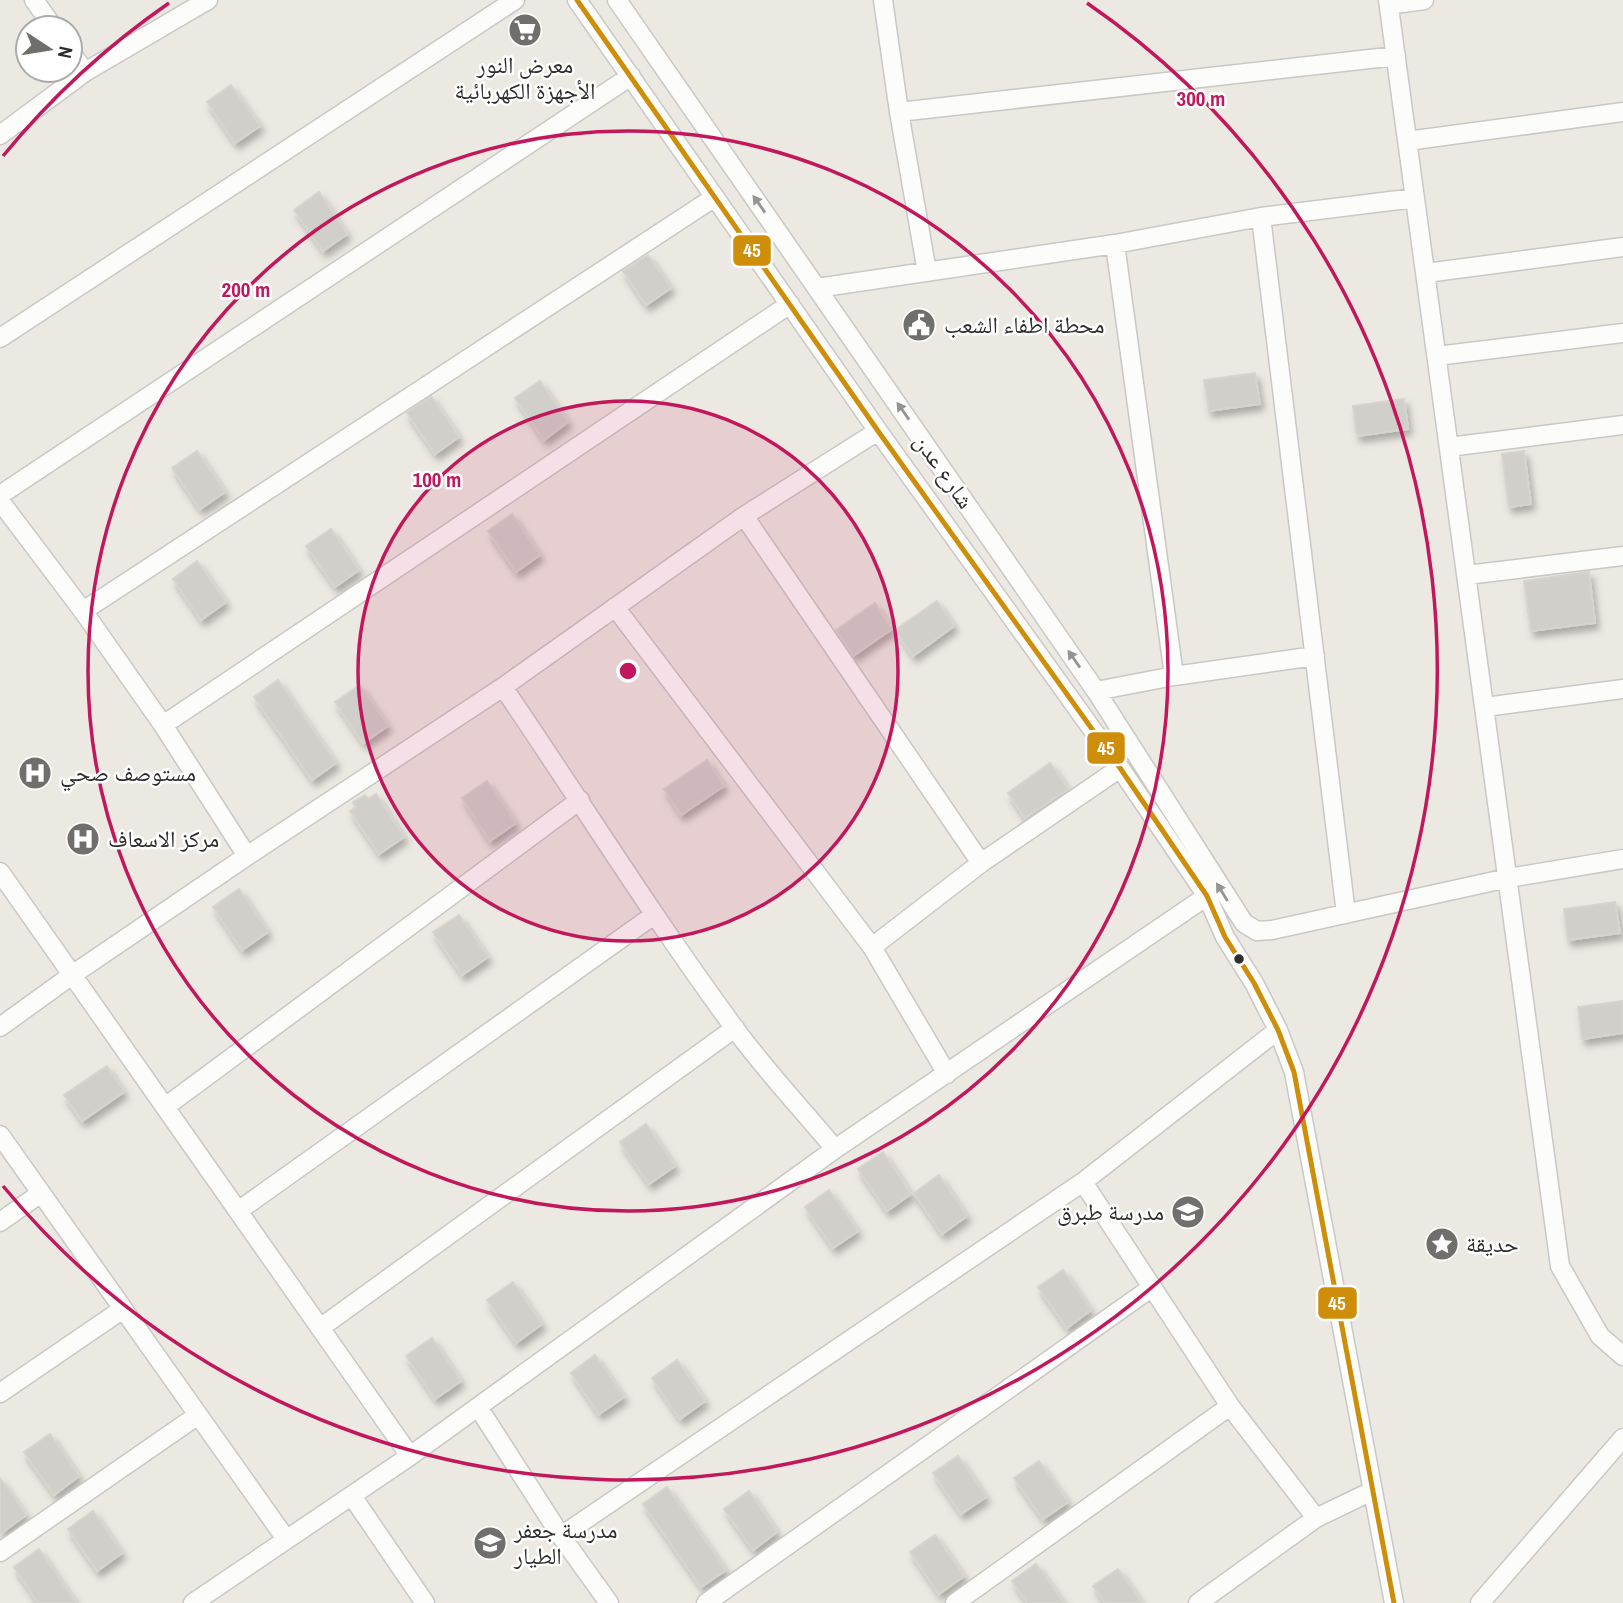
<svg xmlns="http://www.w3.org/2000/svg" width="1623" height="1603" font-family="'Archivo Narrow','Noto Naskh Arabic',sans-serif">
	<defs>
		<filter id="shadow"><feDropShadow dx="3.5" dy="6" stdDeviation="3.5" flood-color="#0004"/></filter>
	</defs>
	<rect width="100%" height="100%" fill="#ece9e2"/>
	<path fill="#d1cfca" stroke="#d7d4ce" stroke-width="2" filter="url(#shadow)" d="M231,85L260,126L235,143L207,102Z
		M319,192L347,234L323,251L294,210Z
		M648,255L671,288L646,305L623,271Z
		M1255,373L1260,404L1209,411L1204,380Z
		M540,381L568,422L544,440L515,398Z
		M431,396L459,437L435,454L407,413Z
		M1404,399L1408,429L1357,436L1353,406Z
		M197,451L225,492L200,509L172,468Z
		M1524,451L1531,504L1509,507L1502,454Z
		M512,514L540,555L516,572L488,531Z
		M331,529L359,570L335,587L306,546Z
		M197,561L226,602L201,620L173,579Z
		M1589,572L1595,623L1531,631L1524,581Z
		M937,601L954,626L913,656L895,630Z
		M875,603L892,629L853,656L836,630Z
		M278,680L336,763L312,780L254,697Z
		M360,685L388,726L363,743L335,702Z
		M707,760L724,786L681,815L664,789Z
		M1050,763L1068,789L1025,818L1008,793Z
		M487,781L516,823L490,841L462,798Z
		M376,794L404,837L379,854L350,811L356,807L353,802L365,795L368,799Z
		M239,889L268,932L242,950L213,907Z
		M1615,902L1620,933L1568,940L1564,909Z
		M459,915L488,957L462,975L433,932Z
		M1623,1001V1033L1582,1039L1578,1007Z
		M107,1066L124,1092L82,1121L64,1095Z
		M646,1124L675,1166L649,1184L620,1142Z
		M883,1152L911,1194L887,1211L858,1169Z
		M939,1175L967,1216L942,1234L914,1193Z
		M829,1190L858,1231L833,1248L805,1207Z
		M1063,1270L1091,1310L1067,1328L1038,1287Z
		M513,1282L542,1324L516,1343L487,1300Z
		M432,1338L461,1381L435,1399L406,1356Z
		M595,1355L624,1397L599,1414L571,1373Z
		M677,1360L705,1401L680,1419L652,1378Z
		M50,1434L79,1476L54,1495L24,1452Z
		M958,1456L986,1497L961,1514L933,1473Z
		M1039,1461L1068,1502L1043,1519L1014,1478Z
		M0,1478L26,1515L0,1534Z
		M667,1487L726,1570L701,1587L643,1504Z
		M749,1491L777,1532L753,1550L724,1509Z
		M93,1511L122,1553L97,1571L68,1529Z
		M935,1535L964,1576L939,1594L910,1552Z
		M39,1549L76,1603H38L14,1567Z
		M1036,1564L1064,1603H1027L1012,1581Z
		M1118,1569L1142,1603H1105L1093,1586Z"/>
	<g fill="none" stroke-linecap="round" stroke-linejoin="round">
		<defs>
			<path id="minor" d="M34,0L54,28
				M577,0L878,431L1120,768L1207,896L1225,937L1254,983L1278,1030L1294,1072L1394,1603
				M617,0L1096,691L1244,923L1257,931L1272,930L1508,878L1623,859
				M883,0L899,112L927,272
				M1388,0L1560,1266L1600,1336L1623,1356
				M1389,5L1424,0
				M70,51L85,72
				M899,112L1396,56
				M0,135L85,72L208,0
				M1407,141L1623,112
				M1261,217L1346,914
				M1115,244L1174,676
				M1426,273L1623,247
				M817,288L1115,244L1261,217L1415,198
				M0,338L515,0
				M1437,356L1623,333
				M1449,447L1623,425
				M0,495L631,76
				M0,501L83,611L163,725L247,856
				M744,516L981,863
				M1467,575L1623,556
				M615,607L872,947L947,1074
				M83,611L715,197
				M503,687C580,800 652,916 733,1026C764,1069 801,1108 835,1149
				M1096,691L1174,676L1315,656
				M1485,707L1623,689
				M163,725L790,304
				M0,872L410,1456
				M872,947L981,863L1120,768
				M0,1027L72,975L247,856L503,687L744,516L878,431
				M165,1107L580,800
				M0,1135L286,1539
				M1083,1182L1230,1406L1316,1518
				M238,1211L654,915
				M0,1222L41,1193
				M320,1328L735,1028
				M0,1393L123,1309
				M478,1407L561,1536L609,1603
				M352,1496L425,1603
				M561,1536L1083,1182L1278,1030
				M0,1552L198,1415
				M193,1603L410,1456L835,1149L1207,896
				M706,1603L1151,1288
				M955,1603L1230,1406
				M1198,1603L1316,1518L1372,1491
				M1480,1603L1623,1438"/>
		</defs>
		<use href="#minor" stroke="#c9c8c7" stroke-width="21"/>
		<use href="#minor" stroke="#fcfcfb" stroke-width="18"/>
		<defs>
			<path id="bus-1" d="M577,0L878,431L1120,768L1207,896L1225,937L1254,983L1278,1030L1294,1072L1394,1603"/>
		</defs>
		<use href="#bus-1" stroke="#fff" stroke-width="10"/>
		<use href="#bus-1" stroke="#cf8e09" stroke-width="5"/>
	</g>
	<defs><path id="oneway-solid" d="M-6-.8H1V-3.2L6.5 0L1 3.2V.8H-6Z" transform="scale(1.75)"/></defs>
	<g fill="#949494">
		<use href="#oneway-solid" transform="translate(759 204) rotate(-125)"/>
		<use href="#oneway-solid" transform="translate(903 411) rotate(-125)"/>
		<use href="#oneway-solid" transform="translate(1074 659) rotate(-125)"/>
		<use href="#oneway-solid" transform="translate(1222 892) rotate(-122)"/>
	</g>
	<circle cx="628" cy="671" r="270" fill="#c2185b" fill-opacity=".12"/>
	<g fill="none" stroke="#c2185b" stroke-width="3.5">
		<circle cx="628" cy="671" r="270"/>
		<circle cx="628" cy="671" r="540"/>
		<path d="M3 156A810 810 0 0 1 169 3M1087 3A810 810 0 1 1 3 1186"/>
	</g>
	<defs>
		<symbol id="supermarket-disc" viewBox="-11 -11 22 22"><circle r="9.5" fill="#706f6c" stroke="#fff"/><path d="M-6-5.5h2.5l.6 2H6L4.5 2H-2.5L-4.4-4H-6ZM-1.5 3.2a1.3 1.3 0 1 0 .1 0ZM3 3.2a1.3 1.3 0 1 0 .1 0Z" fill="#fff"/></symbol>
		<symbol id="civic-disc" viewBox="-11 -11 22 22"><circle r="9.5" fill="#706f6c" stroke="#fff"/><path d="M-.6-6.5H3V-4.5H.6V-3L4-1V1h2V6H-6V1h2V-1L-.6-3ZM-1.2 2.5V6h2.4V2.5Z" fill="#fff"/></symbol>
		<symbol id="hospital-disc" viewBox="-11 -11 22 22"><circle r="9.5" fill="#706f6c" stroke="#fff"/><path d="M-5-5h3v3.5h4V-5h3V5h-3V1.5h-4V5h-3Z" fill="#fff"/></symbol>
		<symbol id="school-disc" viewBox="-11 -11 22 22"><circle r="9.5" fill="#706f6c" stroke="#fff"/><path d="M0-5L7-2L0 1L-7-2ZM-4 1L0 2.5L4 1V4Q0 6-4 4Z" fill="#fff"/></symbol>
		<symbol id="sight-disc" viewBox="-11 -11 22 22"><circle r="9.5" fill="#706f6c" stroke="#fff"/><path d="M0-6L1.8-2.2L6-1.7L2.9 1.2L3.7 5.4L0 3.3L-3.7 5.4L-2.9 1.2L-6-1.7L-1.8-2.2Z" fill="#fff"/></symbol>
	</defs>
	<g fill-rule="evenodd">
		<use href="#supermarket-disc" x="506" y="11" width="38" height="38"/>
		<use href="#civic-disc" x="900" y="306" width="38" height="38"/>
		<use href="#hospital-disc" x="16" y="754" width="38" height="38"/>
		<use href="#hospital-disc" x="64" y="820" width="38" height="38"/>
		<use href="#school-disc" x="1169" y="1193" width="38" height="38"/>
		<use href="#sight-disc" x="1423" y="1225" width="38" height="38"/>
		<use href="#school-disc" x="471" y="1524" width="38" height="38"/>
	</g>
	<circle fill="#2d2d2d" stroke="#fff" stroke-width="2.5" cx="1239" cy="959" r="6"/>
	<g text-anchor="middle" stroke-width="5" stroke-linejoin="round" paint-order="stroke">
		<g font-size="23" fill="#2d2d2d" stroke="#fff" text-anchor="start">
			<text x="525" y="73" text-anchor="middle">معرض النور<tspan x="525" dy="26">الأجهزة الكهربائية</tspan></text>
			<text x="944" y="333">محطة اطفاء الشعب</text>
			<text x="60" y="781">مستوصف صحي</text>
			<text x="108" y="847">مركز الاسعاف</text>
			<text x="1164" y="1220" text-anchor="end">مدرسة طبرق</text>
			<text x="1466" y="1252">حديقة</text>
			<text x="514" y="1538">مدرسة جعفر<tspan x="514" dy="26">الطيار</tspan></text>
		</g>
		<g font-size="23" fill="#2d2d2d" stroke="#fff">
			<text transform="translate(944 471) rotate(55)" y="8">شارع عدن</text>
		</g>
	</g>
	<circle cx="628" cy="671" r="10" fill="#c2185b" stroke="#fff" stroke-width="3.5"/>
	<g font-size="21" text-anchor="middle" font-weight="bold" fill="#c2185b" stroke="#fff" stroke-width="5" stroke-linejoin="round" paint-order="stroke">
		<text x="1201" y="106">300 m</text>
		<text x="246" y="297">200 m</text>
		<text x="437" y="487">100 m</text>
	</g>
	<g stroke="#fff" stroke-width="2.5">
		<rect x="732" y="234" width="40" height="33" rx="7" fill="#cf8e09"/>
		<rect x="1086" y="731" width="40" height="34" rx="7" fill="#cf8e09"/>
		<rect x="1317" y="1286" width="41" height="34" rx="7" fill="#cf8e09"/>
	</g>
	<g font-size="19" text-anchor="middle" font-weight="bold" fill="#fff">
		<text x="752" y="257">45</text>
		<text x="1106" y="755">45</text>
		<text x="1337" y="1310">45</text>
	</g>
	<g transform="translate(49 49) rotate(102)"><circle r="33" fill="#ffffff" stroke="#ababab" stroke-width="2"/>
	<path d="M0-5L12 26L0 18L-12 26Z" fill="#706f6c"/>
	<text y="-10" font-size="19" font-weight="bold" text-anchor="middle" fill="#2d2d2d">N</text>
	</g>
</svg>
